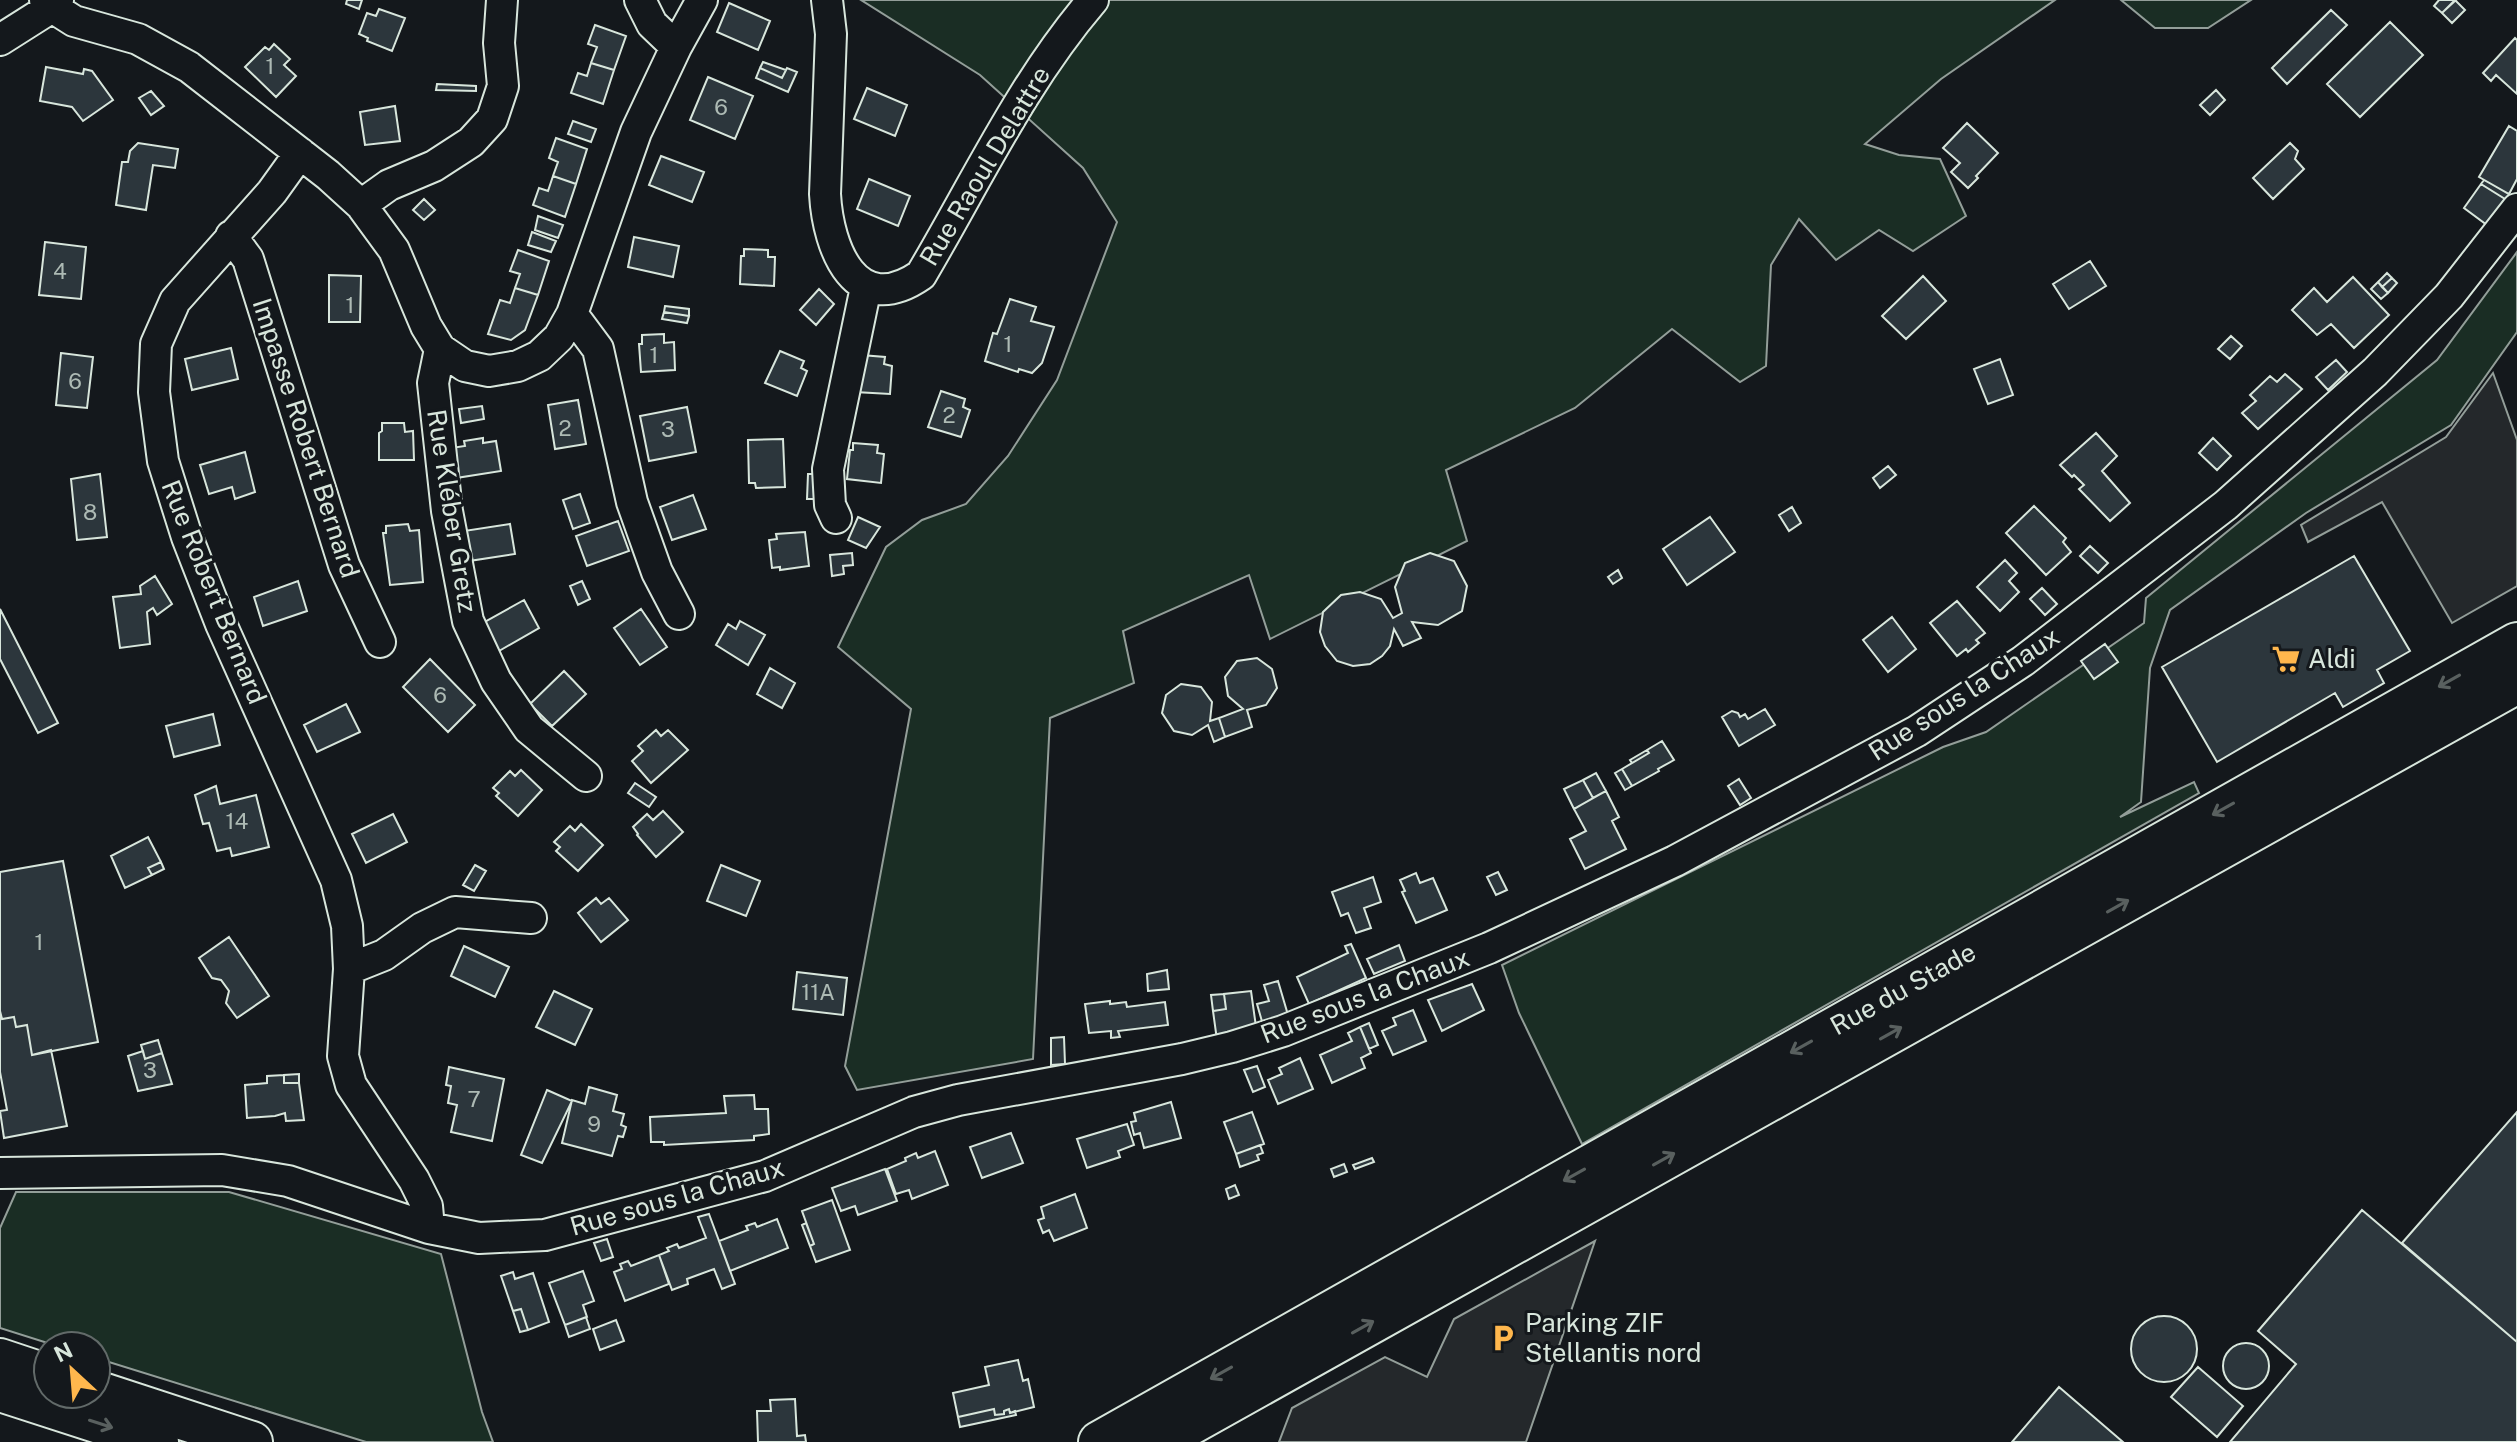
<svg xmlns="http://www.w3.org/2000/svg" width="2517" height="1442" font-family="'Public Sans',sans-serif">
	<rect width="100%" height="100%" fill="#14181c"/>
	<path fill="#1a2d24" stroke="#939e99" stroke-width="2" d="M861,0H2055L1941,79L1865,144L1899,155L1940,159L1966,216L1913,251L1879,230L1836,260L1799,219L1771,265L1766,366L1740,382L1672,329L1575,408L1446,470L1467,541L1270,639L1249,575L1123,631L1134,683L1050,718L1033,1059L857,1090L845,1066L911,709L838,647L886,547L922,520L966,504L1008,456L1057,380L1117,222L1083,168L980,75Z
		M2121,0H2251L2208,28H2155Z
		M2517,252V332L2451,425L2306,513L2170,610L2150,668L2141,802L2120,817L2194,782L2199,793L1582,1144L1519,1013L1502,965L1943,747L1986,732L2144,623L2146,598L2437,360Z
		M16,1192H229L441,1254L482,1412L493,1442H366L96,1358V1346H57L0,1328V1228Z"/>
	<path fill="#24282b" stroke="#939e99" stroke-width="2" d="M2493,373L2517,440V586L2452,623L2382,502L2308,542L2301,525L2446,437Z
		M1595,1241L1526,1442H1279L1292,1408L1385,1357L1427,1377L1454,1319Z"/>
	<path fill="#2c363c" stroke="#d8e6dc" stroke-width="2" d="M347,0H362L359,9L346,4Z
		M2439,0H2456L2442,13L2434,6Z
		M2455,0L2465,10L2452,23L2442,13Z
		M729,3L770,21L758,50L717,32Z
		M379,9L405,18L392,51L367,41L368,38L359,34L367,13L376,16Z
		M2331,10L2347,25L2287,84L2272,68Z
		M2390,22L2423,55L2360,117L2327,84Z
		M595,25L626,36L614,70L591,63L597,47L588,44Z
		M2515,38L2517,40V94L2496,75L2491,81L2483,73Z
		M274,44L290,59L284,65L296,76L276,97L245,67L265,47L269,50Z
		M763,62L786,70L782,78L760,68Z
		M591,63L614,70L603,104L571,93L578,73L587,76Z
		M46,67L83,74L84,69L92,71L113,100L83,121L72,107L40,101Z
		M760,68L782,78L787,68L797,72L788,92L756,78Z
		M708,77L753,96L735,139L690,120Z
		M437,84L476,86V91L436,90Z
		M867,88L907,105L895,136L854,119Z
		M2216,90L2225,100L2210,115L2200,105Z
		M151,91L164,106L151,115L139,98Z
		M395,106L400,141L365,145L360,112Z
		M573,121L596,129L591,142L568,134Z
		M1967,123L1998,153L1976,176L1978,178L1968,188L1951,172L1960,163L1943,148Z
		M2509,126L2517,131V179L2509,194L2479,177Z
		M556,138L587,149L576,184L553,176L558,162L549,158Z
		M138,143L178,149L175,168L153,165L146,210L116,205L122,162H128L130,151Z
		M2290,143L2298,151L2295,159L2304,169L2273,199L2253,178Z
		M661,156L704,172L692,202L649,185Z
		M553,176L576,184L565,217L533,205L539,188L548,191Z
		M869,179L910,196L898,226L857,209Z
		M2484,180L2509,194L2505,199L2481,184Z
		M2481,184L2505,199L2487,225L2464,208Z
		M424,199L435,210L424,220L413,210Z
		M538,216L563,225L558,238L535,230Z
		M532,232L556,241L551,252L528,245Z
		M634,237L679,246L673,277L628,267Z
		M45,242L86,247L81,299L39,295Z
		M744,249L768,250V257H775L774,286L740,284L741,256H744Z
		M518,250L549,261L538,295L515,288L520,274L510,271Z
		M2090,261L2106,286L2069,309L2053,284Z
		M2387,273L2392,278L2382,287L2378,282Z
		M329,275L361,276L360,322H329Z
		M1923,276L1946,301L1906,339L1882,316Z
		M2353,277L2389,315L2354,348L2331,324L2317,335L2292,310L2314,288L2327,302Z
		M2392,278L2397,283L2388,293L2382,287Z
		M2378,282L2388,293L2381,299L2371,289Z
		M515,288L538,295L525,330L511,340L488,334L500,300L510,303Z
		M819,289L834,304L816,325L800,310Z
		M1010,299L1036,307L1031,321L1054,327L1042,363L1032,373L1019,369L1018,372L985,361L993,333L997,334Z
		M665,306L689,309V316L664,312Z
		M664,312L689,316L687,323L662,319Z
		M664,334V343L674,342L675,370L641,372L639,344H642V335Z
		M2231,336L2242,346L2230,359L2218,349Z
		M231,348L238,379L192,390L185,359Z
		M780,351L804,361L801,368L807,371L797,396L765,383Z
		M61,353L93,357L87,408L56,405Z
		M861,355L885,357L884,364L892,366L890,394L855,392Z
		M2000,359L2013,395L1988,404L1974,369Z
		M2336,360L2347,372L2328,390L2316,377Z
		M2285,374L2302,389L2258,429L2242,413L2256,401L2250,395L2270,376L2277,382Z
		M941,391L965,399L963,407L970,410L961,437L928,427Z
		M578,400L586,444L555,449L548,405Z
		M482,406L484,419L461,423L459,409Z
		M687,407L696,452L649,461L640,416Z
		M382,423H404L405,432L413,431L414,460H379V433L382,431Z
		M2096,433L2117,456L2102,471L2130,503L2110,521L2079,489L2084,485L2074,475L2072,477L2060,465Z
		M483,438V443L496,441L501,471L456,478L451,448L465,446L464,441Z
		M2213,438L2231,456L2217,470L2199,453Z
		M783,439L785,487L756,488L755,483H749L748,440Z
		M853,443L878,445L877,453L884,454L881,483L847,479L850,450H853Z
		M245,452L255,492L235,499L232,487L209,494L200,465Z
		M1888,466L1896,475L1880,488L1873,478Z
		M100,474L107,537L77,540L71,479Z
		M808,474H821L820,499H807Z
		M580,494L590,523L573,529L563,500Z
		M693,495L706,529L672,540L660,507Z
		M2034,506L2066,538L2063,542L2071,552L2046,575L2006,533Z
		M1792,507L1801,523L1789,531L1779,515Z
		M858,517L880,527L866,548L848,540Z
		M1710,517L1735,552L1687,585L1663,549Z
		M618,521L629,551L587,566L576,536Z
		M408,524L410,531L419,530L423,582L390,585L383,533H386V526Z
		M510,524L515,554L469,561L464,531Z
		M805,532L809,566L780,570V567L772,568L769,540L777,539L776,534Z
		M2090,546L2108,563L2098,573L2080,556Z
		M852,553L853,565L843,566L844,574L832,576L830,555Z
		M1430,553L1454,561L1467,586L1462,611L1438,625L1412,622L1421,638L1403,646L1394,629L1390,646L1382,656L1370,664L1353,666L1337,661L1325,646L1320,632L1323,612L1341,595L1360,592L1381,599L1393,618L1402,613L1395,587L1405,563Z
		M2354,556L2410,651L2377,670L2384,683L2343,707L2335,693L2217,762L2162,667Z
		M2005,560L2017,573L2009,581L2019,592L2000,611L1977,587Z
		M1618,570L1622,578L1613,584L1608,577Z
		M155,576L172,604L157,615L153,608L147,612L150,644L120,648L113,597L141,594L140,586Z
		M298,581L307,611L263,626L254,597Z
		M582,581L590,599L578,605L570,586Z
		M2042,588L2057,604L2045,615L2030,599Z
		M524,600L539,628L499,651L483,623Z
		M1957,601L1985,633L1976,640L1979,643L1968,652L1966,649L1957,656L1930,623Z
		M0,609L58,723L38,733L0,659Z
		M641,609L667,647L640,665L614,628Z
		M1892,617L1916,649L1888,672L1863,640Z
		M740,621L765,635L748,665L716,645L728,624L736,629Z
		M2105,644L2118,662L2094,679L2081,661Z
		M1257,658L1272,669L1277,688L1266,705L1247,710L1252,727L1225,737L1219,718L1243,709L1228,696L1225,677L1237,661Z
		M430,659L475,705L448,732L403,687Z
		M770,668L795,683L782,708L757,694Z
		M564,671L586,694L552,726L530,704Z
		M1181,684L1201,687L1212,702L1210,721L1219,718L1225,737L1214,742L1208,725L1192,735L1174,731L1162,713L1166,695Z
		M346,704L360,732L317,752L304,725Z
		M1765,709L1775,725L1739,746L1722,717L1732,711L1738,713L1740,717L1745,714L1748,719Z
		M213,714L220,745L174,757L166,726Z
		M656,730L661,736L668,730L688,750L651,783L632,761L643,751L638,746Z
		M1662,741L1674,760L1658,769L1659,771L1632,786L1622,769L1649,753L1647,750Z
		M1647,750L1649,753L1632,763L1630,760Z
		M1622,769L1632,786L1625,790L1615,773Z
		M521,770L542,790L518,816L496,796L499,793L493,788L510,771L515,776Z
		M1596,773L1606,791L1593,798L1583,780Z
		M1739,779L1751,798L1740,805L1728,786Z
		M1583,780L1593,798L1574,809L1564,789Z
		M635,783L656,797L649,807L628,793Z
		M216,786L220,804L256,795L269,847L232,856L230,848L217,851L209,823L203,824L195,795Z
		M1606,791L1619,817L1612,821L1626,849L1585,869L1570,839L1586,831L1574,809Z
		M663,811L683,832L656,857L637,835L638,834L633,827L647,814L653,820Z
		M393,814L407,842L366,863L352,834Z
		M581,824L603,845L578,871L556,851L560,847L554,842L570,826L575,831Z
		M148,837L161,862L148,868L152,875L125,888L111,856Z
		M63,861L98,1042L32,1055L27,1025L16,1027L14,1017L2,1019L0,1011V872Z
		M161,862L164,869L152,875L148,868Z
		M475,865L486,871L474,891L463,885Z
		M721,865L760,881L746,916L707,901Z
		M1498,872L1507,890L1496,895L1487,877Z
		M1416,873L1420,883L1433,878L1447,910L1416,923L1402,892L1405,891L1400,880Z
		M1373,877L1381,902L1364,908L1371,928L1356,933L1348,913L1341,916L1332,892Z
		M596,898L601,904L609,898L628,920L601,942L578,913Z
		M229,937L269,996L237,1018L226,1003L229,991L221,980L212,978L199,958Z
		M1351,944L1366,978L1309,1004L1297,977L1348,953L1345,946Z
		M1399,945L1405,961L1374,974L1367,959Z
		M464,946L509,967L495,997L451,976Z
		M1167,970L1169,989L1148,991L1147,974Z
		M797,972L847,978L843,1015L793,1009Z
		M1278,981L1288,1015L1263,1025L1257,1004L1269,1001L1264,985Z
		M1472,984L1484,1010L1442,1031L1428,1000Z
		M554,991L592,1009L575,1045L536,1027Z
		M1251,991L1257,1034L1217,1040L1213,1011L1226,1009L1224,994Z
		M1224,994L1226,1009L1213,1011L1211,995Z
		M1110,1001V1004L1126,1002L1127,1007L1165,1002L1168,1025L1118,1031L1120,1037L1111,1038V1031L1089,1033L1085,1004Z
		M1413,1010L1426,1041L1393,1055L1382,1031L1396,1025L1393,1018Z
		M0,1011L2,1019L14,1017L16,1027L27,1025L32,1055L51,1050L67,1126L4,1138L0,1111L7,1110L0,1072Z
		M1369,1023L1378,1045L1369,1049L1360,1027Z
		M1360,1027L1371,1053L1361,1058L1365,1068L1332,1083L1320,1055L1352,1041L1348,1033Z
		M1064,1037L1065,1064L1051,1065V1038Z
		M158,1040L162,1053L145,1059L141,1045Z
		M143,1051L145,1059L162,1053L172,1084L138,1091L128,1056Z
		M1300,1058L1313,1089L1278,1104L1268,1080L1282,1074L1279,1068Z
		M1257,1066L1265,1087L1253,1092L1244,1070Z
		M449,1067L504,1079L492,1141L451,1132L457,1105L448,1103L451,1086L446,1085Z
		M299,1074V1083H284V1075Z
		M284,1075V1083H299L304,1120L286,1121L285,1113L275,1116L247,1118L245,1085L267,1083V1076Z
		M589,1087L617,1095L613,1111L624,1114L621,1125L626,1127L623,1137L618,1136L612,1156L562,1143L572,1100L585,1104Z
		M547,1090L572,1101L542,1163L521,1155Z
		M754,1095L755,1109H768L769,1134L754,1136V1140L664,1145V1142H651L650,1117L726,1113L724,1096Z
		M1171,1102L1181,1138L1144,1148L1140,1133L1134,1135L1131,1122L1136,1121L1134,1113Z
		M1252,1112L1264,1144L1236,1154L1224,1122Z
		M2517,1112V1342L2402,1243Z
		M1127,1124L1134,1145L1118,1151L1120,1157L1087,1168L1077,1139Z
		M1011,1133L1023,1163L982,1178L970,1147Z
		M1260,1145L1263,1153L1257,1155L1259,1160L1240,1167L1236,1154Z
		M935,1151L948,1185L912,1199L909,1190L896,1194L887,1169L906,1161L905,1158L916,1153L918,1158Z
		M1372,1158L1374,1162L1355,1169L1353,1165Z
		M1344,1164L1347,1172L1334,1177L1331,1169Z
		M885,1169L897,1201L858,1215L855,1206L841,1211L832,1188Z
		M1235,1185L1239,1195L1229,1199L1226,1189Z
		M1075,1194L1087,1228L1054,1241L1049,1230L1043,1233L1038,1220L1044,1218L1041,1207Z
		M832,1200L850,1250L816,1262L810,1246L814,1244L802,1211Z
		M2362,1210L2517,1342V1442H2230L2296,1364L2258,1331Z
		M709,1214L735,1284L722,1289L714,1269L687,1279L688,1284L672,1290L659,1255L669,1251L667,1248L677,1244L679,1248L706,1238L698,1217Z
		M777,1219L788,1248L730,1271L719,1241L748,1230L746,1226L755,1223L757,1227Z
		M806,1223L814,1244L810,1246L802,1225Z
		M607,1239L613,1257L601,1261L594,1243Z
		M659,1255L669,1284L625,1301L614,1272L622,1269L620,1264L628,1261L631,1266Z
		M583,1271L594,1301L583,1305L587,1317L565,1325L549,1283Z
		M513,1272L515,1279L533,1273L549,1322L528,1330L521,1309L513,1311L501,1276Z
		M521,1309L528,1330L520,1332L513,1311Z
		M2131 1349a33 33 0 1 1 66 0a33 33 0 1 1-66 0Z
		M586,1317L590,1329L569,1337L565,1325Z
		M616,1320L624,1341L600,1350L593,1329Z
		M2223 1366a23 23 0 1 1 46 0a23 23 0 1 1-46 0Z
		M1018,1360L1023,1381L1028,1379L1034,1407L1010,1413L1009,1409L1004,1411V1414L995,1415L994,1409L958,1417L953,1393L989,1385L985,1367Z
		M2198,1367L2243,1406L2217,1437L2171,1397Z
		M2059,1387L2123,1442H2012Z
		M795,1399L797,1436L805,1435L806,1442H758L757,1411H771L770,1400Z
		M994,1409L995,1415L1004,1414V1411L1009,1409L1010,1413L1015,1411L1016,1415L960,1427L958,1417Z"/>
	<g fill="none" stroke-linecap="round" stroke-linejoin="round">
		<defs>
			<path id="minor" d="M58,0L52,7L74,21L138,39L189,67L328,175L361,205L394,250L426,326L440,349L465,366L489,371L518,366L539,356L559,337L572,314L636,132L676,47L702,0
				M640,0L652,24L676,47
				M827,0L831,34L825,194C828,249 856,320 921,275C976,182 1022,83 1093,0
				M0,40L52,7L45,0
				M300,153L272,192L175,301L156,344L154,392L163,461L187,537L221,624L336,880L347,926L349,969L343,1056L351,1085L414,1180L427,1206L429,1228
				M361,205L389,185L434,166L471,142L492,119L503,86L499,43L502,0
				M231,236L248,259L344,565L380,642
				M572,314L598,349L632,502L657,572L679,614
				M440,349L433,383L447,511L468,621L496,681L529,729L586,776
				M836,518L830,505L828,469L866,287
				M349,969L384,955L422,928L455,912L531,918
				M0,1173L222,1170L288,1181L429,1228L479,1238L545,1235L765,1176L914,1112L958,1100L1182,1059L1232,1047L1283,1031L1489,948L1675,861L1917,731L2023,661L2226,505L2375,372L2449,296L2517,209"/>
			<path id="major" d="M0,1359L48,1375
				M0,1391L158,1442
				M96,1391L252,1442
				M1099,1442L2517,643
				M1159,1442L2517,683"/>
		</defs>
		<use href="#minor" stroke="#d8e6dc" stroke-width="34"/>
		<use href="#major" stroke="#d8e6dc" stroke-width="44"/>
		<use href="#minor" stroke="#14181c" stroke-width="30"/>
		<use href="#major" stroke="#14181c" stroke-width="40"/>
	</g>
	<defs><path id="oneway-shaft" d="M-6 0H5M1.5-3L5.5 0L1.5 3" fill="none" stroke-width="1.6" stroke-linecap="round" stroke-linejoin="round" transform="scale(2)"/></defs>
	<g stroke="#59605f">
		<use href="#oneway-shaft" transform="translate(2449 681) rotate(151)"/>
		<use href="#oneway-shaft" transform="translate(2223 809) rotate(151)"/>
		<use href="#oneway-shaft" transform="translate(2118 906) rotate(-29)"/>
		<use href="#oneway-shaft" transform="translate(1891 1033) rotate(-29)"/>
		<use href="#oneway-shaft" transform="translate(1801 1047) rotate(151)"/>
		<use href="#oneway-shaft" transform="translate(1664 1159) rotate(-29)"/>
		<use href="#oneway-shaft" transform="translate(1574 1175) rotate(151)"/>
		<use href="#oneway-shaft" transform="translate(1363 1327) rotate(-29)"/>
		<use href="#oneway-shaft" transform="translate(1221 1373) rotate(151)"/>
		<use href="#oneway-shaft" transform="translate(101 1424) rotate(18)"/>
	</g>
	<defs>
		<symbol id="supermarket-bare" viewBox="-9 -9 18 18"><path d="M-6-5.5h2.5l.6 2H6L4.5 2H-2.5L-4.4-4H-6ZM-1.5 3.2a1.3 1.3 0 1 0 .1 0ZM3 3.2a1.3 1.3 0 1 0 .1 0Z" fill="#ffb74d" stroke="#14181c" stroke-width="2.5" paint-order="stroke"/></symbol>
		<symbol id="parking-bare" viewBox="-9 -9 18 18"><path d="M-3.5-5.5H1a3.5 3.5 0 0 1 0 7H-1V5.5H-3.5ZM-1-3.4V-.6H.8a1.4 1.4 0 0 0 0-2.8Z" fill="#ffb74d" stroke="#14181c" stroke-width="2.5" paint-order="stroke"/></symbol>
	</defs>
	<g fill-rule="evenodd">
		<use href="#supermarket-bare" x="2266" y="639" width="40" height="40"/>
		<use href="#parking-bare" x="1483" y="1318" width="40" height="40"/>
	</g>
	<g text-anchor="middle" stroke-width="6" stroke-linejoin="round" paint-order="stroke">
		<g font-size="22" fill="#adbab4">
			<text x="270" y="74">1</text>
			<text x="721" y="115">6</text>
			<text x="60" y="279">4</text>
			<text x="350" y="313">1</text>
			<text x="1008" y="352">1</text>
			<text x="654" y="363">1</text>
			<text x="75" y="389">6</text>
			<text x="949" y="423">2</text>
			<text x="565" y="436">2</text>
			<text x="668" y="437">3</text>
			<text x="90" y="520">8</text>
			<text x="440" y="703">6</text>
			<text x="237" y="829">14</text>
			<text x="39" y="950">1</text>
			<text x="818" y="1000">11A</text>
			<text x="150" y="1078">3</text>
			<text x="474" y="1107">7</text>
			<text x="594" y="1132">9</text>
		</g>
		<g font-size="26" fill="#d8e6dc" stroke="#14181c">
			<text transform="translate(985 166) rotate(-59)" y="9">Rue Raoul Delattre</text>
			<text transform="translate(306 438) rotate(72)" y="9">Impasse Robert Bernard</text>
			<text transform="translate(452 511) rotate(81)" y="9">Rue Kléber Gretz</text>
			<text transform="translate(214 592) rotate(68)" y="9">Rue Robert Bernard</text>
			<text transform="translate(1964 694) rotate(-33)" y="9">Rue sous la Chaux</text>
			<text transform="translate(1903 989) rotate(-29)" y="9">Rue du Stade</text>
			<text transform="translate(1365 996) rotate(-21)" y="9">Rue sous la Chaux</text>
			<text transform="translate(677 1197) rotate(-16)" y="9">Rue sous la Chaux</text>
		</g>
		<g font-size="26" fill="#d8e6dc" stroke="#14181c" text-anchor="start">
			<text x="2308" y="668">Aldi</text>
			<text x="1525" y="1332">Parking ZIF<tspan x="1525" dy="30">Stellantis nord</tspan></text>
		</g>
	</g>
	<g transform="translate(72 1370) rotate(334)"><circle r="38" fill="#14181c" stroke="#626a69" stroke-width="2"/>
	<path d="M0-6L14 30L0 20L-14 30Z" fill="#ffb74d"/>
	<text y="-12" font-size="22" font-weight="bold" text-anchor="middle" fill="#d8e6dc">N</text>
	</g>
</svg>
